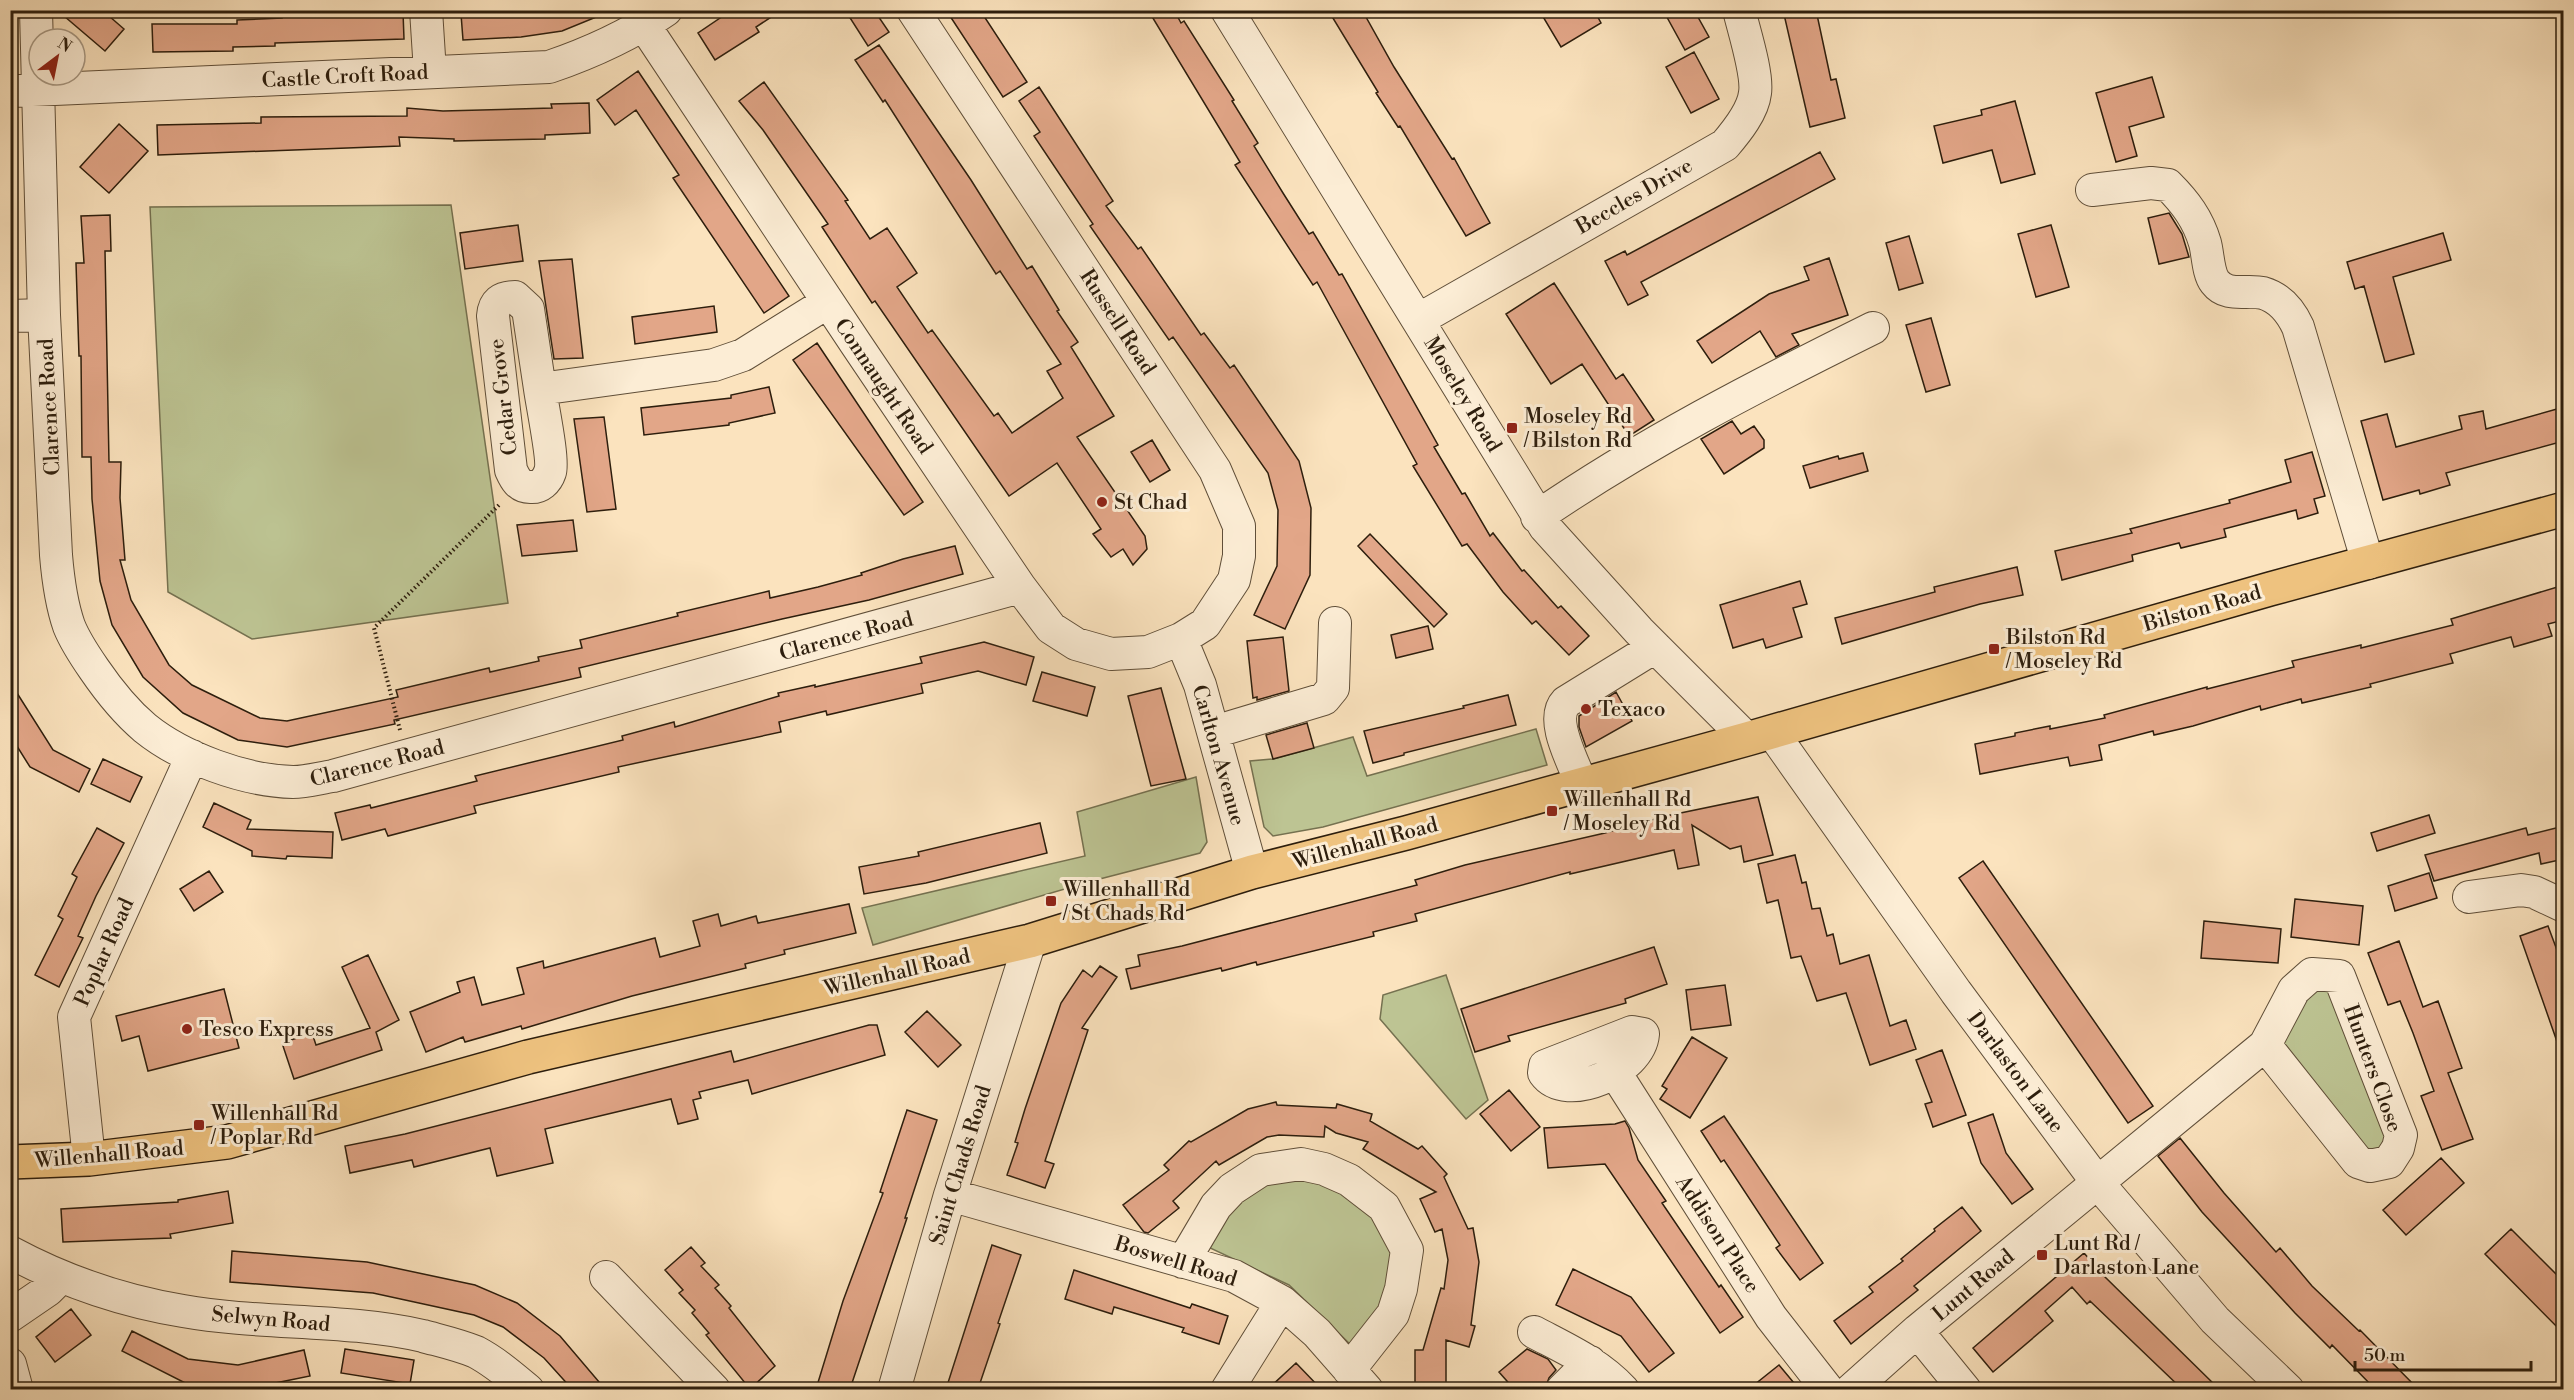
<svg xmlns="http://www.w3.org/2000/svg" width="2574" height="1400" font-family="'Libre Bodoni',serif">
	<rect width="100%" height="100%" fill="#fbe3be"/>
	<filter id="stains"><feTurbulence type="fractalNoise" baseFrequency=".00333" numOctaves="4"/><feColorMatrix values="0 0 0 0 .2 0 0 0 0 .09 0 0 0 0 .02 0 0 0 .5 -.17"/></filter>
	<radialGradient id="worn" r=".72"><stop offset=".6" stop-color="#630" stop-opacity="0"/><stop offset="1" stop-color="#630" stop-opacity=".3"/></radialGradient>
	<path fill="#bdc493" stroke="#757150" stroke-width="1.5" d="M451,205L508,603L252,639L168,592L150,207Z
		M1536,729L1547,765L1323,827L1273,836L1264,827L1250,761L1273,759L1353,737L1367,776Z
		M1196,777L1207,842L1200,853L1092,881L873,945L862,908L1085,856L1077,812Z
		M1446,975L1488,1100L1466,1119L1380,1019L1383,995Z
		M2329,985L2390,1136L2382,1147L2372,1151L2363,1145L2281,1042L2306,992Z
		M1306,1173L1373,1210L1390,1240L1393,1264L1373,1325L1354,1348L1289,1285L1208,1247L1238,1195L1270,1175Z"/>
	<path fill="#e2a688" stroke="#2d1e0d" stroke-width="1.5" d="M57,10H102L124,29L105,51Z
		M534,10H611V11L562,31L521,37L463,40L461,14L500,12V17Z
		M732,10H782L756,27L759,32L715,60L698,33Z
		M845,10H874L889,32L868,46Z
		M946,10H980L1027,82L1003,97Z
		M1148,10H1174L1181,23L1184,21L1234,100L1232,101L1258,143L1254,146L1283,193L1309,234L1313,232L1339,275L1342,274L1438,445L1434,447L1462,494L1465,493L1490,536L1493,533L1522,571L1524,570L1558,608L1561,606L1589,636L1569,655L1536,621L1532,624L1503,592L1467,544L1462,546L1413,466L1417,464L1317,282L1313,285L1235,165L1240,162Z
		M1328,10H1362L1394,67L1452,159L1454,158L1490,223L1466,236L1400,126L1398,127L1376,93L1378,92Z
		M1539,10H1594L1601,23L1561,47Z
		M1663,10H1694L1709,37L1685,50Z
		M1783,10H1816L1831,80L1836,79L1845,118L1810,127Z
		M403,12L404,39L275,43V46L233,47V51L153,52L152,24H237V20L282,18V16Z
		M879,45L971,180L1027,269L1032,266L1059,310L1057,311L1078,342L1071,347L1114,416L1077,437L1145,536L1147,549L1133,565L1123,549L1111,557L1093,534L1101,529L1057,463L1009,496L875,301L872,303L822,227L828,224L763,130L739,101L764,82L848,200L845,201L870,239L887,228L917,273L897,287L928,333L932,330L994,416L998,413L1012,433L1063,398L1047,371L1061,364L1000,271L996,274L885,100L883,102L855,60Z
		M1694,52L1719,99L1691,113L1666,67Z
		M638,71L789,296L764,313L673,178L679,175L636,110L615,125L597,100Z
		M2152,77L2164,117L2129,127L2137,156L2116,162L2096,93Z
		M1039,87L1113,201L1106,206L1138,249L1141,247L1201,335L1204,333L1230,368L1234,365L1299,461L1311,508L1310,575L1285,629L1254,615L1277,566L1278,510L1268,473L1173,337L1169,340L1090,226L1093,224L1034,136L1040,132L1019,101Z
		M2015,101L2035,174L2001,183L1992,150L1943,163L1934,126L1982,115L1981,110Z
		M589,103L590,133L545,135V139L454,141V139L399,137L400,146L158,155L157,125L261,123V117L407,116V108L443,111L552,108L551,104Z
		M119,124L148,151L109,193L80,167Z
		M1820,152L1835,179L1641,282L1648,295L1628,305L1605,261L1625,251L1627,255Z
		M2169,213L2182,234L2189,257L2159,264L2148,218Z
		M110,215L111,251H105L109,462H121L120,498L125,560H120L131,600L169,665L192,685L260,718L287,721L398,697L396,690L489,668L490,672L539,661L538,657L582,648L580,640L678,616L677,613L769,591L770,598L818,587L862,575L861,573L903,559L955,546L963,574L869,600L782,619L579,668L581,677L394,720L395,724L287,747L238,740L183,713L143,677L112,625L100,581L92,499L91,457H82L81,356H79L76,263H84L81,216Z
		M518,225L523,261L465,269L460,233Z
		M2051,225L2069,287L2036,297L2018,234Z
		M2443,233L2451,260L2393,277L2414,354L2385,362L2364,286L2355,289L2347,262Z
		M1909,236L1923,283L1899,290L1886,243Z
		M1829,258L1848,315L1792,334L1799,345L1776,357L1760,331L1712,363L1697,341L1769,294L1809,280L1804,267Z
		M572,259L583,358L554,359L539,261Z
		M1554,283L1616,379L1623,374L1654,420L1629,436L1582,364L1551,384L1506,314Z
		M714,306L717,332L635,344L632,317Z
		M1931,318L1950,385L1926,392L1906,325Z
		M817,343L923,502L904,515L793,360Z
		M769,387L775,413L729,423V425L644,435L641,408L731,398V395Z
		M2564,407V441L2446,473L2450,485L2420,494L2419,490L2383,500L2361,421L2387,414L2396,447L2462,429L2459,416L2483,411L2486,429Z
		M604,417L616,509L587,512L574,419Z
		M1732,421L1741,434L1754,426L1764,440V448L1724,474L1701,439Z
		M1152,440L1170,470L1150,482L1131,452Z
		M2312,452L2325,496L2314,499L2318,513L2298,519L2296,510L2224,529L2226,537L2181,548L2179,543L2132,555L2133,561L2062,580L2055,551L2132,533L2130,529L2230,503L2229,500L2291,482L2285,460Z
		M1863,453L1868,471L1810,488L1803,466L1838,456L1839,459Z
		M573,520L577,551L522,556L517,525Z
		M1370,534L1447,614L1434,627L1358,546Z
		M2017,567L2023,595L1980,604L1842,644L1835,618L1935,592L1934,587Z
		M1800,581L1807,604L1793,608L1802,637L1766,648L1763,639L1733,648L1720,605Z
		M2564,585V620L2548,624L2552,636L2514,647L2511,637L2450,654L2453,663L2370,684L2371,687L2302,703L2301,699L2261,710L2260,706L2193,726L2154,735L2153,731L2099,745L2102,760L2070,766L2068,757L1980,774L1975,744L2015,736V733L2050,726V729L2105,718L2104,715L2207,687V689L2294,667L2292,661L2361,645V648L2453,625L2451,619Z
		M1428,626L1433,649L1396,658L1391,635Z
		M1283,637L1289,691L1257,700V697L1253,698L1247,641Z
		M984,642L1034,657L1026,685L978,671L921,684L923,693L827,715L826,711L779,722L781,732L618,767L619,772L474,806L476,813L388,836L385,829L342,840L335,813L370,805L371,808L477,781L475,776L623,740L622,736L674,722L675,727L779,696L778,693L815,685V687L922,663L920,657Z
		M1042,672L1095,687L1087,716L1033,701Z
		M10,682L53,750L90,769L79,792L30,767L10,735Z
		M1161,688L1186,779L1151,786L1128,696Z
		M1616,692L1632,721L1586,747L1579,727V716Z
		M1508,695L1516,725L1404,753V755L1373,763L1364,731L1464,708L1463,706Z
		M1307,723L1314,748L1273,759L1266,735Z
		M103,759L142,777L130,802L91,784Z
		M1758,797L1773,855L1744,862L1741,846L1730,849L1692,825L1699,865L1678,869L1674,850L1570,874V872L1415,914L1417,921L1373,932L1374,936L1257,965L1256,962L1222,971L1221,968L1131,989L1126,969L1140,966L1138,955L1182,946L1417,885L1415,880L1465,865L1605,833L1666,816Z
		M214,803L251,820L247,829L333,832L332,858L287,856L286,859L252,856V851L203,827Z
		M2429,815L2435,833L2377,851L2371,833Z
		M1040,823L1047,853L926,883L864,894L859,867L919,856L918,852Z
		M2564,826V859L2541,864L2539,853L2434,881L2425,855L2526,828L2528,835Z
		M97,828L124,843L96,896L78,936L83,938L59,987L35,975L63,919L58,916L77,877L72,874Z
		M1795,855L1802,883L1806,882L1812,909L1820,908L1827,936L1833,934L1840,964L1869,955L1890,1026L1906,1020L1916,1049L1870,1065L1846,993L1817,1001L1801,956L1791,958L1778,900L1767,903L1758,864Z
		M1983,861L2153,1106L2128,1123L1959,878Z
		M209,871L223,892L194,911L180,889Z
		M2429,873L2437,898L2395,911L2388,886Z
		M2295,899L2363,906L2359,945L2291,937Z
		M849,904L856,933L784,950L785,954L745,964L746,968L632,996L522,1029L521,1026L465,1042L463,1037L426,1052L410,1012L460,992L457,982L474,977L482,1005L524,994L517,968L543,961L544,968L655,938L660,957L700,946L693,921L718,914L721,926L756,916L758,923Z
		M2204,921L2281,929L2278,963L2201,958Z
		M2548,926L2564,969V1052L2561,1053L2520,936Z
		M2399,941L2423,1007L2438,1001L2462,1068L2448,1073L2473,1139L2442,1150L2421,1096L2434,1091L2413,1033L2400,1001L2388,1005L2368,953Z
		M1654,947L1667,984L1625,999L1626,1003L1508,1036L1510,1041L1475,1052L1461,1009Z
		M368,955L399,1020L376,1032L382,1050L294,1079L282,1043L312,1033L316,1045L370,1028L342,967Z
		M1100,966L1117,977L1082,1028L1088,1030L1045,1161L1054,1164L1045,1188L1007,1175L1018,1143L1015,1142L1025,1109L1061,1003L1083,970L1092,977Z
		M1725,985L1731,1025L1691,1030L1686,990Z
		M224,989L239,1048L148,1071L139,1036L122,1041L116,1016Z
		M927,1011L961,1045L938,1067L905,1032Z
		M869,1025H877L885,1055L752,1094L748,1080L699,1092L701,1098L693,1100L698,1119L678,1124L671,1099L545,1129L553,1163L497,1176L490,1148L414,1167L412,1160L350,1173L345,1146L405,1134L731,1051L734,1062Z
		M1692,1037L1727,1058L1690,1118L1660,1099L1667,1089L1662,1086Z
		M1942,1050L1966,1115L1933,1127L1925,1104L1932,1102L1916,1060Z
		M1509,1090L1540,1127L1511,1151L1480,1114Z
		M1276,1102L1277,1105L1336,1108L1337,1104L1372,1114L1370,1121L1418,1149L1422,1146L1447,1174L1444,1177L1468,1229L1473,1228L1479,1262L1471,1325L1475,1326L1469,1347L1446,1340V1389H1415V1350H1423L1441,1288L1444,1289L1448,1260L1442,1229L1435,1232L1420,1199L1436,1192L1363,1149L1368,1142L1336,1133L1325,1126L1324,1137L1279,1135L1267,1137L1219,1165L1216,1161L1173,1201L1179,1208L1148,1233L1144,1232L1123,1205L1169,1170L1164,1165L1189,1141L1191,1142L1248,1109Z
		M907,1110L937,1120L905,1218H907L850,1389H816L843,1301L883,1193L880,1192Z
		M1993,1114L2006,1153L2033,1189L2012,1204L1981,1163L1968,1123Z
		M1724,1116L1823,1263L1800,1280L1776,1248L1780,1245L1724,1160L1721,1162L1701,1131Z
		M1625,1121L1629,1128L1638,1160L1666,1201L1662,1203L1719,1287L1721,1285L1743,1317L1720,1333L1605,1164L1548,1168L1544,1128L1615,1124Z
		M2180,1138L2224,1193L2276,1252L2280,1248L2312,1286L2359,1331L2360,1330L2418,1389H2375L2332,1345L2330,1348L2295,1313L2202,1212L2158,1156Z
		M2441,1158L2464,1183L2406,1235L2383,1210Z
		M228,1191L233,1223L170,1234L171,1238L63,1242L61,1209L178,1202V1200Z
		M1962,1207L1981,1231L1914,1286L1918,1290L1851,1344L1834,1321L1873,1292L1869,1287L1903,1261L1901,1259L1935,1231L1934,1229Z
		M2511,1229L2564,1282V1334L2485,1254Z
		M992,1245L1021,1255L998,1323L1000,1324L978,1389H946Z
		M691,1247L705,1263L701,1266L719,1285L715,1288L731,1306L729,1308L775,1366L750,1389L706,1335L709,1333L692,1313L695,1310L679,1293L683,1290L665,1270Z
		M232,1251L367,1262L475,1285L517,1303L560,1336L605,1389H572L544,1358L503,1327L474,1315L373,1293L230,1282Z
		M2084,1253L2104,1276L2219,1389H2182L2090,1301L2087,1304L2072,1287L2045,1311L2053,1321L1993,1372L1973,1348Z
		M1573,1269L1631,1297L1674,1353L1649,1372L1621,1336L1556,1305Z
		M1074,1270L1190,1308L1192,1304L1228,1316L1219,1344L1182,1332L1184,1328L1114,1307L1112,1314L1065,1299Z
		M71,1309L91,1335L55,1362L36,1337Z
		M132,1331L188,1359L238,1365L304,1350L310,1376L246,1389H197L122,1351Z
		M345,1349L414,1360L410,1384L341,1373Z
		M1527,1349L1548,1359L1556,1370L1549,1378L1545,1389H1514L1499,1372Z
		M1296,1363L1321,1389H1268Z
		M1779,1365L1799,1389H1749Z"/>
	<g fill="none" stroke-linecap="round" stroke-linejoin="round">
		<defs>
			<path id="minor" d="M36,10L44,315L56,555C58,579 61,603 69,626C75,641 85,656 94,669C109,691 125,711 145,728C182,758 245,781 293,782C306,782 320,778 333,776L1020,587
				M426,10L430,72
				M1227,10L1545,527L1639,631L1747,739
				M644,25L856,344L1020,587L1051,628L1076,644L1111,654L1148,652L1181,639L1205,624L1234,580L1239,556V526L1215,470L913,10
				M10,91L549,67C590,53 630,35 666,10
				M2092,190L2151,183L2168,185C2185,202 2198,219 2205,243C2208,254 2208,273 2215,282C2227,298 2247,289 2263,293C2280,298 2291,312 2298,327L2368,563
				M10,316L44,315
				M1418,320L1725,145C1737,131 1753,111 1755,93C1758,74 1744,31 1739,10
				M540,389C542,404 554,461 550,472C547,481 540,488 530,487C519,487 515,479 511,470L493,316C494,302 501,297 515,297L528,309L540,389L714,365L743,355L828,302
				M1537,517C1643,444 1758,385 1873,328
				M1181,639L1200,685L1252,872
				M1214,732L1324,699L1333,688L1335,623
				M1772,732L1956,992L2097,1182L2215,1320L2288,1390
				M1582,785C1574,763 1549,720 1566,702L1655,647
				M2469,897L2521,890L2534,892L2564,906
				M1632,1032L1643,1034C1640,1071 1566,1104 1544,1073L1545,1066Z
				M1616,1074L1771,1317L1828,1390
				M89,1159L74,1017L192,756
				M950,1195L1234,1276L1282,1302L1317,1333L1367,1390
				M10,1252C64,1281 122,1301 183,1311C262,1325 344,1318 423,1336C441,1341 459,1345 476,1352C495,1362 511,1376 528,1390
				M1183,1262L1216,1206L1232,1189L1261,1170L1301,1164L1324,1169L1349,1180L1384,1207L1407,1250L1401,1289L1393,1314L1349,1370
				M606,1277L714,1390
				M10,1316L48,1290L61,1277
				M1917,1331L1965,1390
				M1534,1332C1566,1349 1598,1363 1623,1390
				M10,1364L17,1390
				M894,1390L950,1195L1030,941
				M1227,1390L1282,1302
				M1562,1390L1590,1362
				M1851,1390L1917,1331L2265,1045L2294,990L2312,974L2339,976L2401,1135L2398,1148L2389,1162L2370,1166L2358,1162L2265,1045"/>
			<path id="major" d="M10,1162L89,1159L227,1142L528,1057L1030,941L1252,872L1406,833L1747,739L2270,589L2564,509"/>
		</defs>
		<use href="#minor" stroke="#604f39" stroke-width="34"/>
		<use href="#major" stroke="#2d1e0d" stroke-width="36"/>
		<path stroke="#2d1e0d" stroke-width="4" stroke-dasharray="1.5 3" stroke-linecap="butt" d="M400,730L374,628L501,503"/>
		<use href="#minor" stroke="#fcedd5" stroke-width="32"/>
		<use href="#major" stroke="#eec27f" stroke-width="33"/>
	</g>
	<g fill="#8f2418" stroke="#fcedd5" stroke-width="2">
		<rect x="1506" y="422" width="12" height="12" rx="3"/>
		<circle cx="1102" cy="502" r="6"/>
		<rect x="1988" y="643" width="12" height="12" rx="3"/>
		<circle cx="1586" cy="709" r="6"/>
		<rect x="1546" y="805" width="12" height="12" rx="3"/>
		<rect x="1045" y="895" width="12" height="12" rx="3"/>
		<circle cx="187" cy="1029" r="6"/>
		<rect x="193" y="1119" width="12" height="12" rx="3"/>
		<rect x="2036" y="1249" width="12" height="12" rx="3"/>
	</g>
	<g text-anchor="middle" stroke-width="6" stroke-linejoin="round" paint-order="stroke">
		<g font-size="21" fill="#2d1e0d" stroke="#fcedd5">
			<text transform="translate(345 76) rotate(-3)" y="7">Castle Croft Road</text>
			<text transform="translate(1634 196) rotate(-30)" y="7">Beccles Drive</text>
			<text transform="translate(1118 322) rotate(57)" y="7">Russell Road</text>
			<text transform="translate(884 386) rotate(56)" y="7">Connaught Road</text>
			<text transform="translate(1463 394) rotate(59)" y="7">Moseley Road</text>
			<text transform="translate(503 397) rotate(-97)" y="7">Cedar Grove</text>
			<text transform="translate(49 407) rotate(-93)" y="7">Clarence Road</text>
			<text transform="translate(2202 608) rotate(-16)" y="7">Bilston Road</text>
			<text transform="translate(846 636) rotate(-15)" y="7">Clarence Road</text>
			<text transform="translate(1219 755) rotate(74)" y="7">Carlton Avenue</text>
			<text transform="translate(377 763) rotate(-14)" y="7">Clarence Road</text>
			<text transform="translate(1365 843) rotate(-15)" y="7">Willenhall Road</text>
			<text transform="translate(104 952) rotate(-66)" y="7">Poplar Road</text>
			<text transform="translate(897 972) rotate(-13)" y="7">Willenhall Road</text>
			<text transform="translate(2373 1068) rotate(70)" y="7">Hunters Close</text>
			<text transform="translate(2016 1072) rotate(53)" y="7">Darlaston Lane</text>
			<text transform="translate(109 1154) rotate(-5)" y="7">Willenhall Road</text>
			<text transform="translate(960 1165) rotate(-73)" y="7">Saint Chads Road</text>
			<text transform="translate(1718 1234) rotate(57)" y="7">Addison Place</text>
			<text transform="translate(1176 1261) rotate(17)" y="7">Boswell Road</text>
			<text transform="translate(1973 1285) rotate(-40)" y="7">Lunt Road</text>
			<text transform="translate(271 1319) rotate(5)" y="7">Selwyn Road</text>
		</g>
		<g font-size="21" fill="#2d1e0d" stroke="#fcedd5" text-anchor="start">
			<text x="1524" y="423">Moseley Rd<tspan x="1524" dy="24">/ Bilston Rd</tspan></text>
			<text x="1114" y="509">St Chad</text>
			<text x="2006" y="644">Bilston Rd<tspan x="2006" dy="24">/ Moseley Rd</tspan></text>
			<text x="1598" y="716">Texaco</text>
			<text x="1564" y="806">Willenhall Rd<tspan x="1564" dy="24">/ Moseley Rd</tspan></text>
			<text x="1063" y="896">Willenhall Rd<tspan x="1063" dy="24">/ St Chads Rd</tspan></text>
			<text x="199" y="1036">Tesco Express</text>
			<text x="211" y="1120">Willenhall Rd<tspan x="211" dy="24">/ Poplar Rd</tspan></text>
			<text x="2054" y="1250">Lunt Rd /<tspan x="2054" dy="24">Darlaston Lane</tspan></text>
		</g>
	</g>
	<rect width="2574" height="1400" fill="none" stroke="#fbe3be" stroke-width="36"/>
	<rect x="12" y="12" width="2550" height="1376" fill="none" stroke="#2d1e0d" stroke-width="3"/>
	<rect x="18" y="18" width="2538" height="1364" fill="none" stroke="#2d1e0d" stroke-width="1.5"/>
	<g transform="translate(57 57) rotate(32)"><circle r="28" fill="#fcedd5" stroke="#a99a85" stroke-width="1.5"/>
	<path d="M0-4.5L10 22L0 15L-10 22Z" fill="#8f2418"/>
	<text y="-9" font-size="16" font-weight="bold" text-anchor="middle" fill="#2d1e0d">N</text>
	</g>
	<path d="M2355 1361v9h176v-9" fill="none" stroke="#2d1e0d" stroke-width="3"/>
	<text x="2364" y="1361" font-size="18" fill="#2d1e0d" stroke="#fcedd5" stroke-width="4.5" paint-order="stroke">50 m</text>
	<rect width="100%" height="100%" filter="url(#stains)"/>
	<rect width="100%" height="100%" fill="url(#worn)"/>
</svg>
